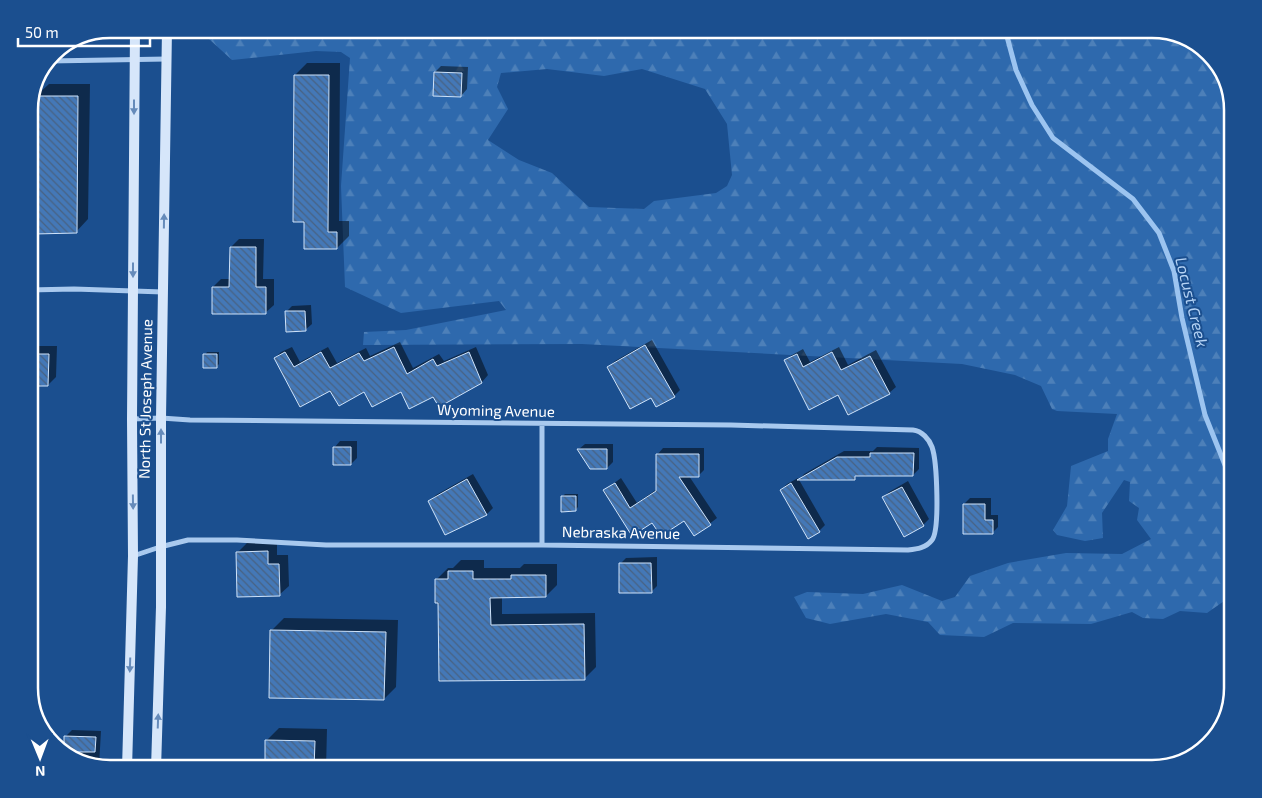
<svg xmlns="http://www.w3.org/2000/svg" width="1262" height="798" font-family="'Exo 2',sans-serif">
	<defs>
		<pattern id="forest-firs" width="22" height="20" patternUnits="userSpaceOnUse" patternTransform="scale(1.25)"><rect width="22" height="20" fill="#2e69ad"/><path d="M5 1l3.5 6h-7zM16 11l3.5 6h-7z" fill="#4d80b9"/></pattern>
		<pattern id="building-back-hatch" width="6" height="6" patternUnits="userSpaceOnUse" patternTransform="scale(1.25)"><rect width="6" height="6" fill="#4478b7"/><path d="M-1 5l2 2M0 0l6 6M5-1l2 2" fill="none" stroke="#486282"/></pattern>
	</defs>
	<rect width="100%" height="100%" fill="#1b4f8f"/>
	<path fill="url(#forest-firs)" fill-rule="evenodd" d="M198,29H1152L1197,42L1223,70L1233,105V601L1227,599L1207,613L1180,611L1163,619L1143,618L1132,612L1091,624L1013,623L984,637L940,635L928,622L886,614L830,624L806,618L794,597L807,592L863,594L902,585L942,601L955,597L970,576L1008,563L1066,553L1122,554L1151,539L1137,520L1139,508L1129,501L1130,482L1124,480L1102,513L1103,538L1085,541L1057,535L1053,530L1067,506L1071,466L1108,451V439L1117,414L1057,411L1052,409L1041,386L1015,375L962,364L582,344L363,345L364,332L406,330L506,310L499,301L401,313L345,287L341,186L350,58L341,52L316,51L232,60ZM547,69L604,76L642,69L705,89L727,124L732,175L727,186L716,193L654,201L644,209L589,207L552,173L519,160L488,140L508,109L497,87L501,73Z"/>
	<path fill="#0007" d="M307,63H340L339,221H349V236L337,248L305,221L295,75Z
		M441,66L468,67L467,89L461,96L435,72Z
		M49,84H90L88,219L76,232L36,96Z
		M239,239H264L263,279H274V305L265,313L213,287L221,279H231V247Z
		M311,305L312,324L305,330L286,312L292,306Z
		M652,340L680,390L674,396H651L609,367L615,361Z
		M400,342L413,368L439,354L444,361L476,347L488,375L482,382L439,405L434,395L401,391L330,389L275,358L281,352L292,347L300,362L328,347L337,363L366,348L370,356Z
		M29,346H57L56,377L48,385H29Z
		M839,347L848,365L876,350L896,387L889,393L848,413L838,394L786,361L792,355L803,349L810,362Z
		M207,352H219V364L217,366L205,355Z
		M340,441H357V458L351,464L334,448Z
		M585,444H613V462L607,468L579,449Z
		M877,447L919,448V469L913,475H858L854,478L800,479L804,474L844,451H873Z
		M663,448H704V470L698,476H689L717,518L695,535L684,519L653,521L633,534L605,490L621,478L637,503L657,489V455Z
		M473,474L493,508L487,514L430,501L436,495Z
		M798,478L825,525L819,531L781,490L787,484Z
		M908,481L929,519L923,525L883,498L889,492Z
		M565,494H578V507L575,510L562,497Z
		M970,498H991V515H998V527L992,533L964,504Z
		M247,543H277V555H288L289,586L279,595L238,552Z
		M657,557V586L651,592L620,564L626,558Z
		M461,560H484V568H520L524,564H557V585L546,596L502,597V614L595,613L596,667L584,679L440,602L436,580L448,568H453Z
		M284,618L398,620L396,687L384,699L272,630Z
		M279,728L327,729L326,769H266L267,740Z
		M72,730L101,731L99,766L65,756V737Z"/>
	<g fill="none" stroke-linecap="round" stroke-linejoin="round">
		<path stroke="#9cc4f0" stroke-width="5" d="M1005,29L1016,70L1032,105L1053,138L1133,199L1159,233L1174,271L1182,318L1205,415L1233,485"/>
	</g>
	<path fill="url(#building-back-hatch)" stroke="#cfe3fa" d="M434,72L462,73L461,97L433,96Z
		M294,75H329L328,232H337V249H304V222H293Z
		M35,96H78L77,233L34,234Z
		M230,247H256V287H266V314H212V287H229Z
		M285,311H305L306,331L286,332Z
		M645,345L675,397L656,407L651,398L630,409L607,367Z
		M394,347L407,374L433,359L437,366L469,352L482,383L439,407L433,397L409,409L401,392L372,407L364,392L339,406L330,391L300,407L274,358L285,352L294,367L321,352L330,368L359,353L364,361Z
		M832,352L841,370L870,356L890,394L848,415L838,395L809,410L784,360L797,354L803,367Z
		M29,354H49L48,386H29Z
		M203,354H217V368H203Z
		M333,447H351V465H333Z
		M577,449H607V469H590Z
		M870,453H914L913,476H855V480H797L837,457H870Z
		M656,454H699V477H679L711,525L694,536L684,521L661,536L652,523L632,536L603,490L615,483L630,508L656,491Z
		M467,479L487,515L445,535L428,501Z
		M791,483L820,532L808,539L780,490Z
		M902,487L924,526L904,537L882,497Z
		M561,496H576V511L561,512Z
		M963,504H985V520H993V534H963Z
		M268,551V564H279L280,596L237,597L236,552Z
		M619,563H651L652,593H619Z
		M448,571H473V579H511V575H546V597L490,598L491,625L584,624L585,680L439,681L438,603H435V579H448Z
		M270,630L386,632L384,700L269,698Z
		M64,736L96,737L95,752H64Z
		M265,740L315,741L314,769H265Z"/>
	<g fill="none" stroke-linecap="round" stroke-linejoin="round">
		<path stroke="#a9c9ee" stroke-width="5" d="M49,61L167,59
			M29,290L74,289L163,292
			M132,419L161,418L190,420L731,425L913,430C922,431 929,439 932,447C937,461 940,530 932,540C926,548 917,549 908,550L542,545H326L237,540H188L160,547L133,556
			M542,424V545"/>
		<path stroke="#d6e6fa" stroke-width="10" d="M127,769L133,556L132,419L135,29
			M156,769L161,607V418L167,29"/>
	</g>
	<defs><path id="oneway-solid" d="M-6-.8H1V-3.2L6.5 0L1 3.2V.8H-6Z" transform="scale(1.25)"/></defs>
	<g fill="#668bba">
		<use href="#oneway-solid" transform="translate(134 107) rotate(90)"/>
		<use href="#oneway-solid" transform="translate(164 221) rotate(-89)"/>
		<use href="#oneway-solid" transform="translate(133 270) rotate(90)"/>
		<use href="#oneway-solid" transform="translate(161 436) rotate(-90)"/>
		<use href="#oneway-solid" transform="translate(133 502) rotate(89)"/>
		<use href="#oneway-solid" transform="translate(130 665) rotate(92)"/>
		<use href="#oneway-solid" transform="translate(158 721) rotate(-88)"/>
	</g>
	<g text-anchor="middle" stroke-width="4" stroke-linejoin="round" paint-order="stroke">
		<g font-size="15" fill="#fff" stroke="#1b4f8f">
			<text transform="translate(146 399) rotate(-89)" y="5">North St Joseph Avenue</text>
			<text transform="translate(496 411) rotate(1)" y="5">Wyoming Avenue</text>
			<text transform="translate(621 533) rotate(1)" y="5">Nebraska Avenue</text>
		</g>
		<g font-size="16" font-style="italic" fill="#b5d3f5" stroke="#1b4f8f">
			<text transform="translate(1192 302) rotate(76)" y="6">Locust Creek</text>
		</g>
	</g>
	<path d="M0 0H1262V798H0ZM110 38H1152A72 72 0 0 1 1224 110V688A72 72 0 0 1 1152 760H110A72 72 0 0 1 38 688V110A72 72 0 0 1 110 38Z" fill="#1b4f8f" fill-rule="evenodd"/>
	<path fill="none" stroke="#fff" stroke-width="2.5" d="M110 38H1152A72 72 0 0 1 1224 110V688A72 72 0 0 1 1152 760H110A72 72 0 0 1 38 688V110A72 72 0 0 1 110 38Z"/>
	<g transform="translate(40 758) rotate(179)" stroke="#1b4f8f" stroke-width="4" paint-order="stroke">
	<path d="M0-4L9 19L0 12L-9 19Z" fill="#ffffff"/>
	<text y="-8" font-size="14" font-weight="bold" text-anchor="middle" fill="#ffffff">N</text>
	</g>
	<path d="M18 38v8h132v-8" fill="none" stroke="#ffffff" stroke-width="2.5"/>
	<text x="25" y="38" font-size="15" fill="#ffffff" stroke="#1b4f8f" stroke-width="4" paint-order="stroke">50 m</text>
</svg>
